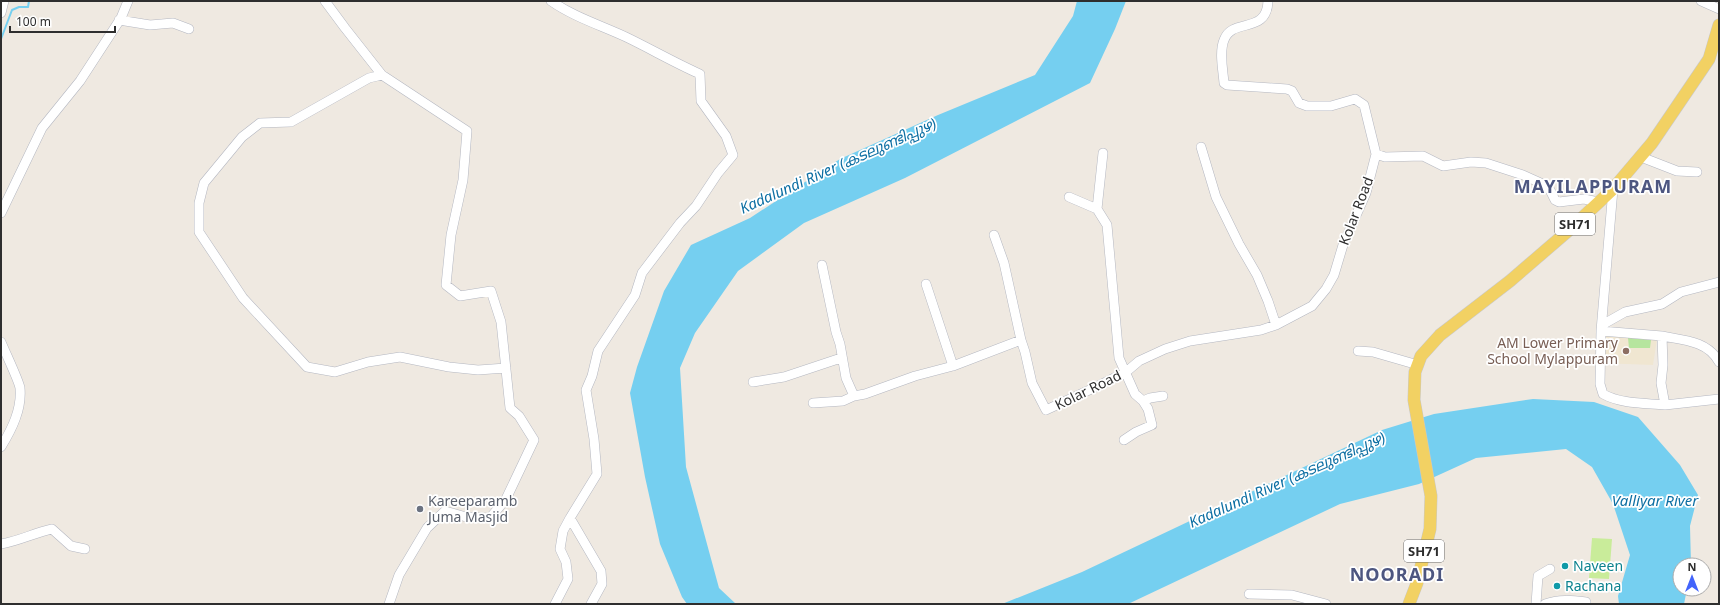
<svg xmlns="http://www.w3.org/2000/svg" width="1720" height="605" font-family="'Noto Sans','Noto Sans Malayalam',sans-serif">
	<rect width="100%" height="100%" fill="#efe9e1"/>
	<path fill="#f0e6d1" d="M1597,333L1657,339L1653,365L1598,363Z"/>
	<path fill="#b6e59e" d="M1628,338L1651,340L1650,348H1629Z"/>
	<path fill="#c9ec9a" d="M1592,538L1612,539L1609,579L1589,578Z"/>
	<path fill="#75cff0" d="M1077,1H1126L1115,29L1090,83L905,178L804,223L738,271L695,333L680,368L686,467L719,588L736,604H687L682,597L660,544L645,477L630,393L637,367L664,291L691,245L750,218L840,159L938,115L1035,75L1073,16Z
		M1533,399L1594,402L1638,417L1680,465L1698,495L1690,526L1691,565H1680V589H1687L1684,604H1619L1618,596L1630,555L1613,504L1592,467L1566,449L1476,458L1419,484L1340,504L1128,604H1002L1082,572L1382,430L1434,414Z"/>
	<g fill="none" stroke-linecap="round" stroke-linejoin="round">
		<path stroke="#75cff0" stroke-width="2" d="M1,39L12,10L19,7H28L29,1"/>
		<defs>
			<path id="minor" d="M325,1L345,28L382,75L467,131L463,180L451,235L446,285L460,296L491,291L501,322L510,408L519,416L534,440L506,499L490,518L466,517L445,511L427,528L399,575L389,604
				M551,1C574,17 600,25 626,37C651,49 675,63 700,74L701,101L726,136L733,155L718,173L696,206L680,223L642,273L635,295L598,351L592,376L586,390L594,439L597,474L570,518L601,571L602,584L591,604
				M1268,1C1267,35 1232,17 1224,40C1219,52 1223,70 1224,83L1227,85L1287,89L1292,91L1299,103L1307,106H1331L1355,99L1364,105L1376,154L1385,157L1423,156L1443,166L1471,162L1486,163L1523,175L1543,184L1550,190L1555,200L1559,202L1584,199L1598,202
				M1701,1L1719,9
				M1,13L4,1
				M119,20L150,25L173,23L189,29
				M382,75L369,78L291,122L260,123L242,137L204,183L199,203V232L243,298L307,367L335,372L368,362L400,357L449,367L478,370L506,368
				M1201,147L1216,197L1239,244L1257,275L1268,301L1276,325
				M1641,157L1677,171L1697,172
				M1613,189L1601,331L1662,336L1663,365L1661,383L1665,405L1719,399
				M1069,197L1097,209L1107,225L1119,358L1135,394L1143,401L1148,409L1152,425L1136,432L1124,440
				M1097,209L1103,153
				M1,213L42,128L80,81L121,18L128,1
				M994,235L1004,263L1021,340
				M822,265L836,332L840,344L846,378L854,396L865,394L915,376L953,366L1021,340L1025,352L1032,383L1046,410L1098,386L1126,372L1139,361L1165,349L1190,341L1261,330L1276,325L1312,306L1326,289L1334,275L1343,245L1366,193L1376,154
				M926,284L953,366
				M1602,325L1625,312L1662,304L1681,292L1719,282
				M1601,331L1600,384L1603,394C1621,404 1645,403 1665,405
				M1662,336C1683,340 1708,341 1719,362
				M1,342C5,352 19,381 20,388C22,409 12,429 1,447
				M1358,351L1373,352L1418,365
				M753,382L784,377L841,358
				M1143,401L1150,398L1163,396
				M813,403L843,401L854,396
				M1,544C19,541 34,533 52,529L71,546L85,549
				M1249,594L1292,595L1326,604
				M555,604L568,579L566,562L560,549L563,531L570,518
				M1536,604L1538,576L1550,569
				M1545,604C1559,599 1571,600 1586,602"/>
			<path id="major" d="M1409,604L1417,583L1430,529L1431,496L1414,400L1415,372L1421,356L1440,335L1510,281L1568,231L1613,189L1652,143L1709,59L1719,25"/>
		</defs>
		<use href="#minor" stroke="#b4b7c1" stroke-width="10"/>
		<use href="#major" stroke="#c9c9c9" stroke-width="13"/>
		<use href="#minor" stroke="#fff" stroke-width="9"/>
		<use href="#major" stroke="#f2d163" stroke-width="12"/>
	</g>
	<circle fill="#8d6e63" stroke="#fff" stroke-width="1.5" cx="1626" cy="351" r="4"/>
	<circle fill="#6b7280" stroke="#fff" stroke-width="1.5" cx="420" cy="509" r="4"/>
	<g fill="#0f9aa8" stroke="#fff" stroke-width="1.5">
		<circle cx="1565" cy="566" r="4"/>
		<circle cx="1557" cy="586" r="4"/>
	</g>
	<g text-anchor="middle" stroke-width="3.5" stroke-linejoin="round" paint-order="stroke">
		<g fill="#fff" stroke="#6d6d6d" stroke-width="1">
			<rect x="1555" y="213" width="40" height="22" rx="3"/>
			<rect x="1404" y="540" width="40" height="22" rx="3"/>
		</g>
		<g font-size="13" font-weight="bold" fill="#2e2e2e">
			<text x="1575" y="229">SH71</text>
			<text x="1424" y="556">SH71</text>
		</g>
		<g font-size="14" fill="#2e2e2e" stroke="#fff">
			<text transform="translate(1356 211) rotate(-69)" y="5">Kolar Road</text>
			<text transform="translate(1088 390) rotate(-26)" y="5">Kolar Road</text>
		</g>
		<g font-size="14" fill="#785e54" stroke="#fff" text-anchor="end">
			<text x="1618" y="348">AM Lower Primary<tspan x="1618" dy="16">School Mylappuram</tspan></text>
		</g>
		<g font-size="14" fill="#5b616d" stroke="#fff" text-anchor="start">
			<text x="428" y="506">Kareeparamb<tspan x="428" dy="16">Juma Masjid</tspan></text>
		</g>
		<g font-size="14" fill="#0d838f" stroke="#fff" text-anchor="start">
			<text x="1573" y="571">Naveen</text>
			<text x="1565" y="591">Rachana</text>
		</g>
		<g font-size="15" font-style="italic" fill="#0d6fa3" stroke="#fff">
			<text transform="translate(838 166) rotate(-24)" y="5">Kadalundi River (കടലുണ്ടിപ്പുഴ)</text>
			<text transform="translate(1287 480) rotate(-24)" y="5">Kadalundi River (കടലുണ്ടിപ്പുഴ)</text>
			<text x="1655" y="506">Valliyar River</text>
		</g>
		<g font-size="18" font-weight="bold" letter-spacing="1" fill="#4d5680" stroke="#fff">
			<text x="1593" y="193">MAYILAPPURAM</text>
			<text x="1397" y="581">NOORADI</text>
		</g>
	</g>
	<rect width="1720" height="605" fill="none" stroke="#2e2e2e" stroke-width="4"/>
	<g transform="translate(1692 577)"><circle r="19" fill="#ffffff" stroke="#ababab"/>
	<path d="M0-3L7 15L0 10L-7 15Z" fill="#4264fb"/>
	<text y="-6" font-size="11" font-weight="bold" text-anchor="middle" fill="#2e2e2e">N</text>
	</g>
	<path d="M10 26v6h105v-6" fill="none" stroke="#2e2e2e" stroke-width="2"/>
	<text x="16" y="26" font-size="12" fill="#2e2e2e" stroke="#ffffff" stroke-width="3" paint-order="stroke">100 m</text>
</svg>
